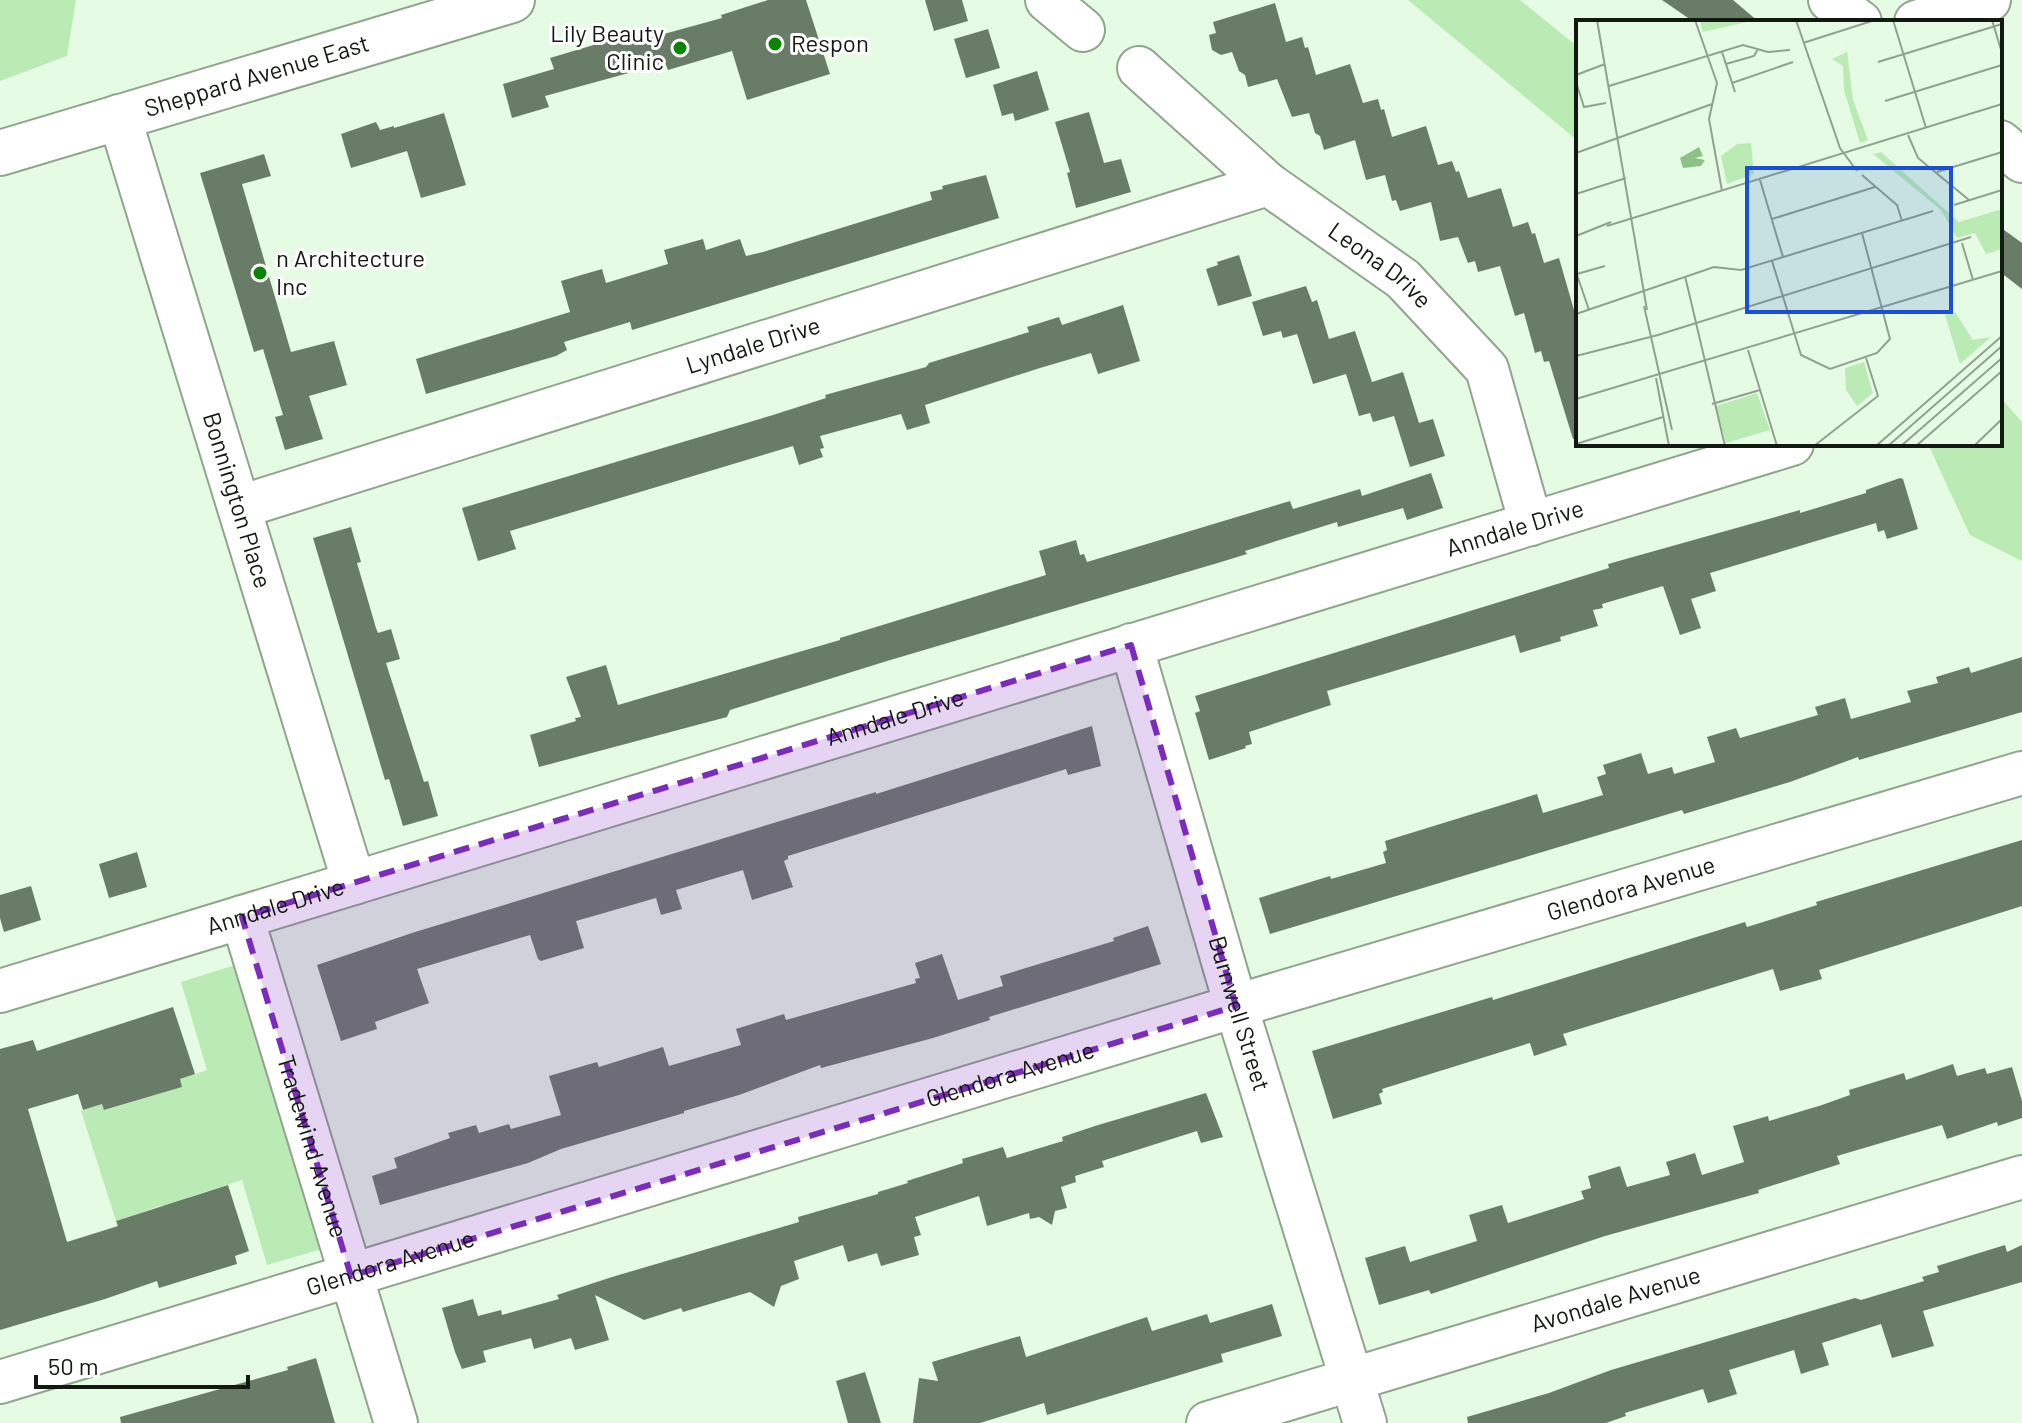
<svg xmlns="http://www.w3.org/2000/svg" width="2022" height="1423" font-family="Barlow,sans-serif">
	<rect width="100%" height="100%" fill="#e6fbe4"/>
	<path fill="#baebb5" d="M0,0H76L67,56L0,81Z
		M1408,0H1520L1578,47V141Z
		M2000,397L2022,422V561L1970,535L1928,444H2000Z
		M235,965L322,1249L267,1265L242,1180L189,1197L191,1204L160,1206L116,1221L81,1111L102,1104L105,1110L182,1087L180,1079L207,1070L181,982Z"/>
	<path fill="#697c67" d="M768,0H806L830,74L747,100L732,51L668,70L665,63L545,96L549,107L512,118L503,84L554,69L550,58L627,35L628,37L640,34L642,40L722,18L721,15Z
		M925,0H962L968,21L934,31Z
		M1662,0H1733L1759,22H1694Z
		M1275,3L1286,42L1302,37L1305,48L1308,47L1316,75L1350,64L1363,103L1378,99L1381,110L1384,109L1392,137L1426,126L1438,165L1452,161L1456,172L1459,171L1468,198L1501,188L1513,227L1528,222L1532,234L1535,233L1544,263L1559,258L1574,310L1578,309V438L1573,439L1549,361L1544,362L1541,351L1535,353L1524,313L1515,316L1500,266L1478,272L1475,261L1468,263L1458,237L1440,241L1431,202L1400,211L1396,200L1392,201L1385,175L1366,180L1355,140L1324,150L1320,136L1315,133L1309,113L1292,117L1277,79L1248,87L1245,75L1239,71L1232,52L1221,55L1212,50L1209,35L1216,33L1213,22Z
		M988,29L1000,68L966,78L954,39Z
		M1037,71L1049,110L1015,121L1013,113L1002,116L993,85Z
		M1089,112L1104,163L1121,159L1131,192L1076,208L1067,173L1070,172L1055,122Z
		M444,113L466,185L421,198L407,151L351,168L341,134L376,122L380,130L394,126V128Z
		M264,154L271,176L242,184L291,352L334,341L347,385L309,396L323,439L285,450L275,417L283,415L263,349L254,352L200,173Z
		M986,175L999,218L632,330L630,322L564,342L567,350L556,356L426,394L416,359L570,312L561,281L602,269L606,283L668,264L664,250L703,239L706,250L740,239L746,256L763,252L932,200L930,192L943,189L942,186Z
		M2000,227L2022,243V289L2000,272Z
		M1239,255L1252,296L1218,306L1206,269L1218,265L1217,262Z
		M1306,286L1312,302L1317,300L1329,339L1355,331L1372,382L1403,372L1419,423L1433,419L1445,456L1410,467L1394,416L1373,422L1370,413L1359,416L1346,374L1313,384L1297,334L1283,338L1281,331L1263,336L1252,302Z
		M1123,305L1140,361L1098,374L1091,353L1040,368L925,405L930,423L907,430L901,414L820,436L824,448L820,449L823,457L799,465L793,446L510,531L516,549L478,561L462,508L773,415L826,398L825,395L926,367L929,363L1029,332L1027,327L1059,317L1062,325Z
		M1431,473L1443,508L1407,520L1403,508L1338,527L1337,522L1245,551L1247,554L1221,562L887,661L730,710L727,717L539,767L530,735L576,721L575,718L581,717L566,677L606,665L618,705L840,640V638L1046,575L1039,551L1076,540L1080,555L1084,554L1087,562L1290,501L1293,509L1360,489L1362,496Z
		M1900,478L1903,479L1918,529L1887,539L1884,530L1878,532L1876,523L1710,573L1716,591L1691,599L1701,628L1680,635L1663,586L1602,604L1603,608L1593,610L1598,626L1560,637L1561,641L1520,653L1515,635L1327,691L1331,705L1249,732L1252,744L1245,746L1246,748L1209,760L1195,713L1200,711L1195,696L1609,568L1608,564L1800,510V513L1866,493V490L1877,486Z
		M351,527L361,562L357,563L376,628L378,633L391,629L400,659L386,663L424,782L428,781L438,816L403,826L389,779L385,780L313,538Z
		M2022,657V712L1859,760L1858,757L1790,782L1684,814L1682,810L1270,934L1259,898L1330,876L1331,879L1386,863L1383,852L1387,850L1385,841L1537,794L1543,813L1603,795L1597,777L1606,774L1603,765L1641,753L1648,774L1672,767L1674,774L1715,762L1707,737L1736,728L1740,738L1818,715L1815,707L1845,698L1851,719L1911,702L1907,691L1938,683L1936,677L1969,667L1971,673Z
		M1092,726L1101,766L1068,775L1066,769L788,856V859L784,861L793,887L752,900L743,870L676,890L682,909L661,915L656,898L576,921L584,948L541,961L538,959L530,935L417,969L429,1003L375,1022L377,1029L341,1041L317,965L415,932L876,792V794Z
		M2022,840V906L1819,970L1822,979L1780,991L1773,969L1563,1034L1567,1045L1534,1056L1530,1043L1382,1089L1383,1092L1379,1094L1382,1104L1333,1119L1312,1051L1492,997L1493,1000L1745,922L1747,927L1817,905L1816,902Z
		M137,852L147,887L109,898L99,864Z
		M31,886L41,920L4,932L0,918V895Z
		M1148,926L1161,964L989,1017L990,1020L933,1038L821,1068L820,1065L739,1095L684,1111V1113L561,1149L528,1163L380,1205L372,1176L397,1168L394,1158L450,1138L448,1133L476,1125L479,1133L509,1124L511,1129L561,1115L549,1076L597,1062L599,1067L663,1047L669,1066L741,1045L736,1029L784,1014L786,1020L916,983L915,979L920,978L915,963L942,954L958,1000L1003,986L1000,976L1114,941L1113,938Z
		M173,1007L195,1074L180,1079L182,1087L104,1110L102,1104L83,1110L78,1094L28,1109L67,1242L118,1226L116,1221L228,1185L249,1251L235,1256L237,1264L159,1288L157,1281L105,1299L0,1330V1049L33,1040L37,1051Z
		M1953,1064L1957,1076L1985,1068L1987,1074L2012,1067L2022,1101V1118L1998,1126L1997,1122L1947,1139L1942,1125L1837,1156L1840,1164L1758,1190L1759,1193L1605,1236L1431,1294L1429,1290L1379,1305L1365,1258L1405,1246L1410,1262L1477,1241L1469,1215L1502,1205L1508,1223L1584,1199L1581,1191L1591,1188L1588,1176L1620,1166L1627,1187L1670,1175L1666,1162L1695,1153L1702,1175L1744,1162L1733,1126L1768,1116L1769,1121L1822,1105L1850,1095L1849,1090L1904,1073L1906,1080Z
		M1206,1093L1223,1137L1201,1143L1197,1131L1102,1161L1104,1167L1075,1176L1076,1182L1061,1187L1067,1208L1055,1211L1052,1225L1039,1217L1030,1219L1029,1213L987,1226L979,1196L915,1217L921,1235L914,1237L919,1255L881,1266L877,1253L848,1262L843,1245L794,1261L799,1279L781,1286L774,1307L750,1292L683,1312L681,1308L644,1320L595,1295L609,1340L575,1350L571,1338L534,1349L531,1338L483,1351L486,1362L462,1369L455,1352L442,1308L473,1299L478,1316L501,1310L502,1315L559,1299L557,1295L612,1277L799,1222L798,1217L878,1194V1192L908,1183L907,1181L963,1163L962,1159L1003,1147L1007,1158L1063,1141L1062,1137L1095,1126Z
		M2005,1245L2007,1252L2022,1245V1282L1923,1311L1934,1346L1892,1358L1881,1324L1822,1343L1829,1365L1801,1374L1794,1350L1729,1370L1737,1394L1708,1403L1703,1389L1625,1413L1626,1416L1606,1423H1468L1467,1417L1549,1393L1611,1370L1855,1298L1861,1300L1924,1281L1922,1277L1939,1272L1937,1266Z
		M1272,1304L1282,1336L1221,1354L1223,1362L1047,1415L1044,1403L980,1423H913L919,1378L938,1381L932,1362L1020,1336L1026,1357L1147,1317L1152,1331L1207,1314L1210,1323Z
		M316,1358L335,1423H121L120,1417L288,1370L287,1367Z
		M865,1372L881,1423H848L836,1381Z"/>
	<g fill="none" stroke-linecap="round" stroke-linejoin="round">
		<defs>
			<g id="minor">
				<path d="M1047,0L1083,30"/>
				<path d="M1830,0L1860,22"/>
				<path d="M1916,22L1989,0"/>
				<path id="s1" d="M1139,68L1268,184L1403,279L1487,369L1531,524"/>
				<path id="s2" d="M119,116L354,883"/>
				<path d="M2000,142L2022,161"/>
				<path id="s3" d="M240,507L1268,184"/>
				<path id="s4" d="M1131,645L1236,1006L1365,1423"/>
				<path id="s5" d="M242,917L396,1423"/>
				<path id="s6" d="M0,991L1792,444"/>
				<path id="s7" d="M0,1382L1236,1006L2022,773"/>
				<path id="s8" d="M1208,1423L2022,1177"/>
			</g>
			<g id="major">
				<path id="s9" d="M0,153L512,0"/>
			</g>
		</defs>
		<use href="#minor" stroke="#90a48e" stroke-width="46"/>
		<use href="#major" stroke="#90a48e" stroke-width="48"/>
		<use href="#minor" stroke="#fff" stroke-width="42"/>
		<use href="#major" stroke="#fff" stroke-width="44"/>
	</g>
	<path fill="#7b2cbf" fill-opacity="0.2" stroke="#7b2cbf" stroke-width="6" stroke-dasharray="16 10" stroke-linejoin="round" d="M1131,645L1236,1006L351,1276L242,917Z"/>
	<g fill="#0a8503" stroke="#fff" stroke-width="3">
		<circle cx="775" cy="44" r="8"/>
		<circle cx="680" cy="48" r="8"/>
		<circle cx="260" cy="273" r="8"/>
	</g>
	<g text-anchor="middle" stroke-width="6" stroke-linejoin="round" paint-order="stroke">
		<g font-size="24" fill="#121911" stroke="#fff" text-anchor="start">
			<text x="664" y="42" text-anchor="end">Lily Beauty<tspan x="664" dy="28">Clinic</tspan></text>
			<text x="791" y="52">Respon</text>
			<text x="276" y="267">n Architecture<tspan x="276" dy="28">Inc</tspan></text>
		</g>
		<g font-size="24" fill="#121911" stroke="#fff">
			<text dy="8" stroke="none"><textPath href="#s9" startOffset="268">Sheppard Avenue East</textPath></text>
			<text dy="8" stroke="none"><textPath href="#s1" startOffset="312">Leona Drive</textPath></text>
			<text dy="8" stroke="none"><textPath href="#s3" startOffset="538">Lyndale Drive</textPath></text>
			<text dy="8" stroke="none"><textPath href="#s2" startOffset="402">Bonnington Place</textPath></text>
			<text dy="8" stroke="none"><textPath href="#s6" startOffset="1584">Anndale Drive</textPath></text>
			<text dy="8" stroke="none"><textPath href="#s6" startOffset="936">Anndale Drive</textPath></text>
			<text dy="8" stroke="none"><textPath href="#s7" startOffset="1704">Glendora Avenue</textPath></text>
			<text dy="8" stroke="none"><textPath href="#s6" startOffset="288">Anndale Drive</textPath></text>
			<text dy="8" stroke="none"><textPath href="#s4" startOffset="384">Burnwell Street</textPath></text>
			<text dy="8" stroke="none"><textPath href="#s7" startOffset="1056">Glendora Avenue</textPath></text>
			<text dy="8" stroke="none"><textPath href="#s5" startOffset="240">Tradewind Avenue</textPath></text>
			<text dy="8" stroke="none"><textPath href="#s7" startOffset="408">Glendora Avenue</textPath></text>
			<text dy="8" stroke="none"><textPath href="#s8" startOffset="426">Avondale Avenue</textPath></text>
		</g>
	</g>
	<g transform="translate(1576 20)">
		<rect width="426" height="426" fill="#e6fbe4"/>
		<path d="M124,0H180L127,12ZM269,14L277,80L292,120L284,123L268,70L267,46L256,39L271,32ZM175,123L178,154L151,164L145,136L161,124ZM305,132L383,202L426,189V229L410,234L399,213L381,218L365,190L297,134ZM379,292L397,320L415,317L384,344L369,295ZM288,342L297,373L281,386L270,370L269,348ZM181,373L194,410L150,423L140,386Z" fill="#baebb5"/>
		<path d="M123,127L127,136L119,138L129,140L125,146L107,148L104,138Z" fill="#8cc286"/>
		<path fill="none" stroke="#91a190" stroke-width="2" d="M21,0L71,290M119,0L141,63L133,99L146,171M220,0L264,128L281,151M317,0L350,108M416,0L426,33M227,23L299,0M146,32L159,72M302,42L426,4M150,44L178,36L182,29M0,55L29,44M0,62L8,87L30,83M156,63L217,42M33,66L167,25L192,32L214,30M309,81L426,45M332,115L342,138L393,180M0,133L136,84M361,152L426,132M286,155L321,185L326,201M184,160L207,237M0,174L50,158M378,185L426,170M196,199L299,167M31,206L426,84M0,216L35,202M386,223L397,260M196,241L225,335L254,349L301,333L314,319L286,213M0,252L13,290M1,254L29,246M109,256L149,426M68,286L96,410M0,294L138,247L165,250L357,191M172,330L201,426M0,336L82,315L395,217M80,358L93,426M0,379L426,251M136,384L184,370M0,424L87,397M238,426L302,376L290,338M300,426L426,316M312,426L426,326M325,426L426,338M340,426L426,351M398,426L426,399"/>
		<path fill="#1d4ed8" fill-opacity="0.15" stroke="#1d4ed8" stroke-width="4" d="M171,148H375V292H171Z"/>
		<rect width="426" height="426" fill="none" stroke="#121911" stroke-width="4"/>
	</g>
	<path d="M36 1375v12h212v-12" fill="none" stroke="#121911" stroke-width="4"/>
	<text x="48" y="1375" font-size="24" fill="#121911" stroke="#ffffff" stroke-width="6" paint-order="stroke">50 m</text>
</svg>
